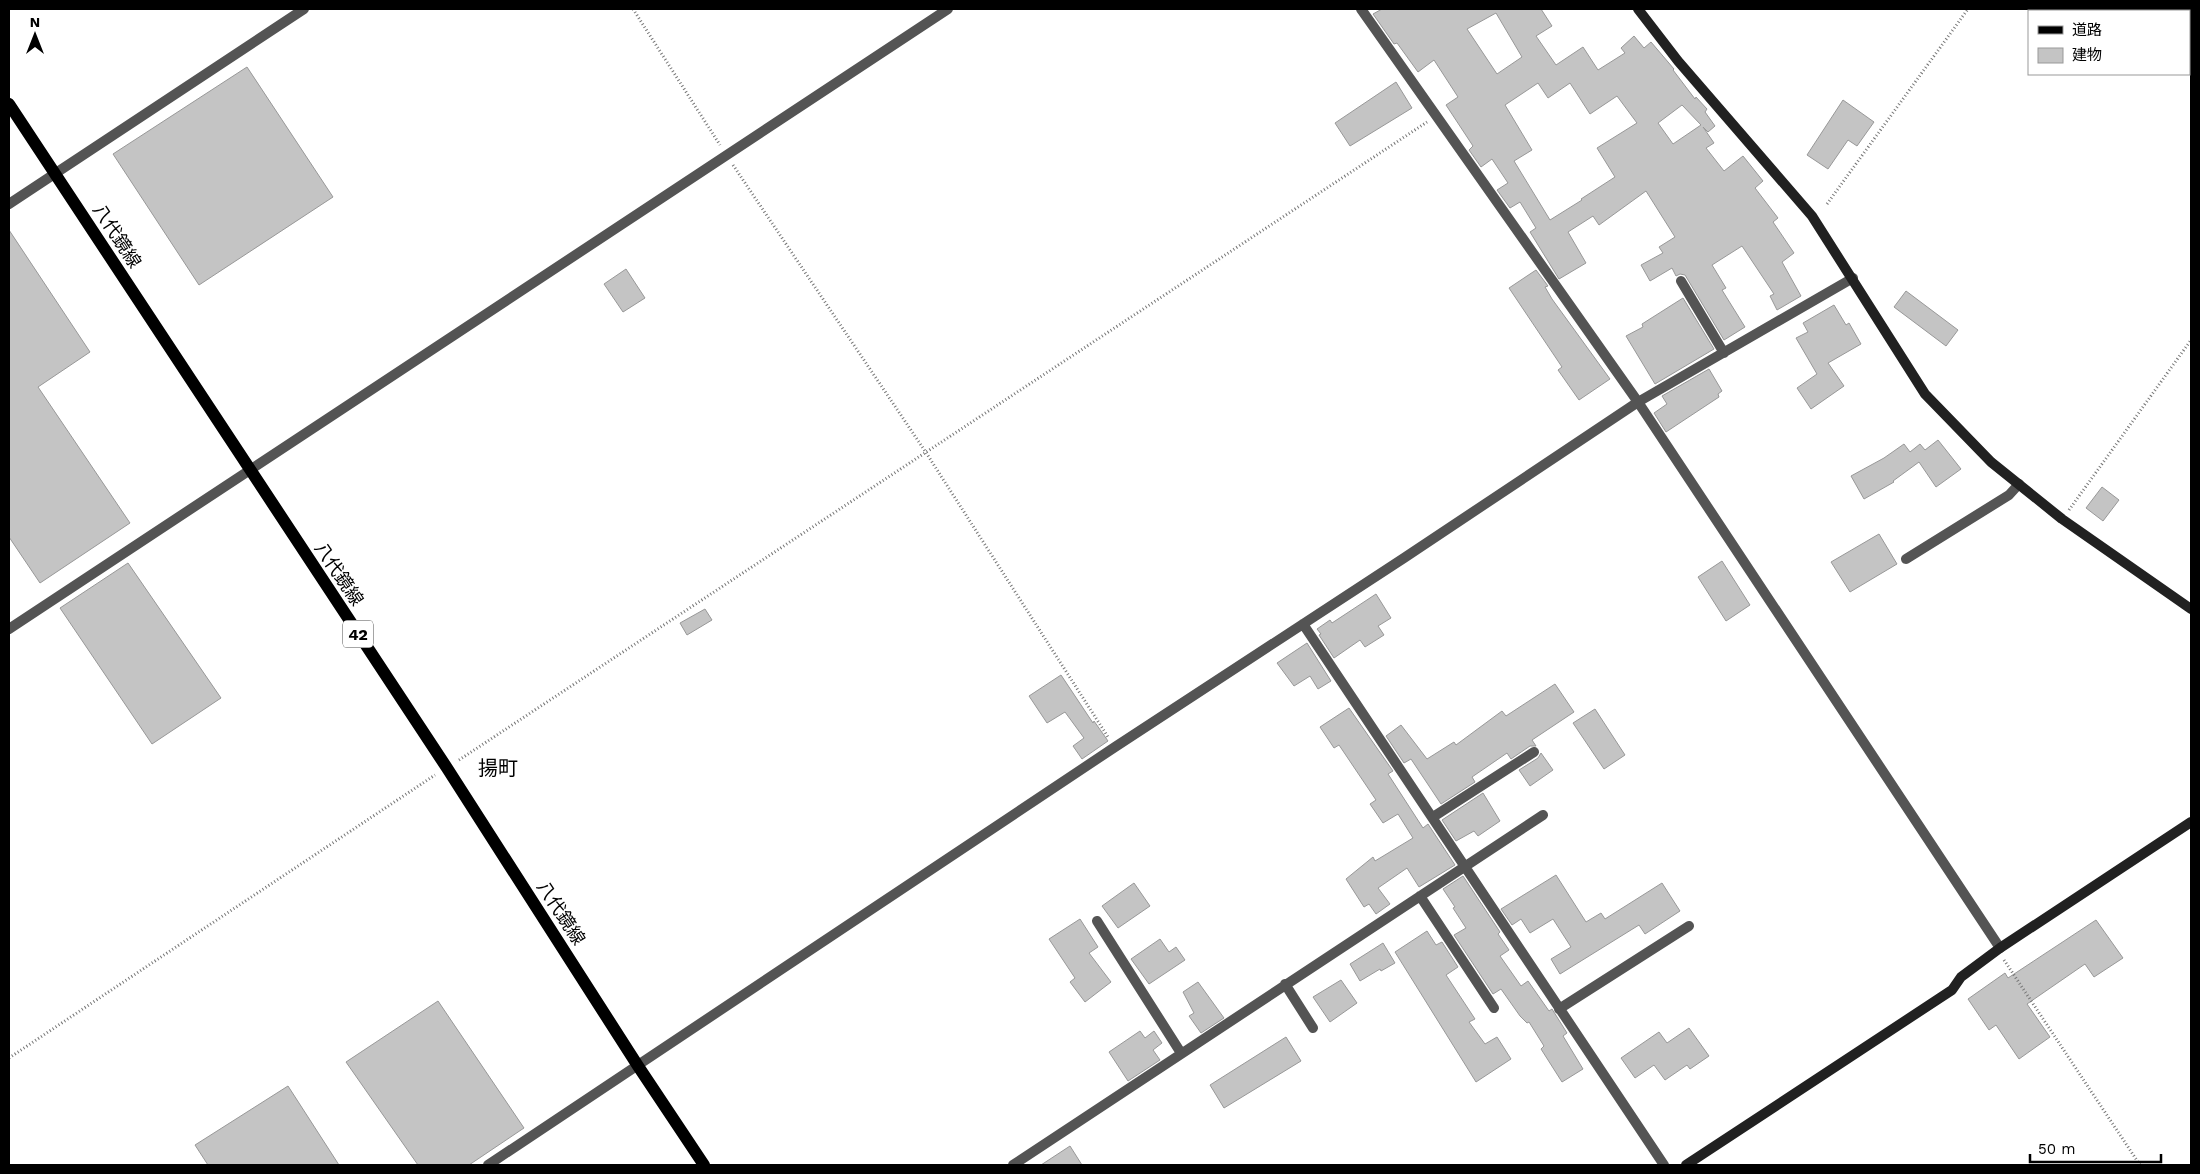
<svg xmlns="http://www.w3.org/2000/svg" width="2200" height="1174" font-family="'Work Sans','Noto Sans JP',sans-serif">
	<rect width="100%" height="100%" fill="#fff"/>
	<path fill="#c4c4c4" stroke="#989898" fill-rule="evenodd" d="M1382,9H1541L1552,26L1536,36L1556,65L1583,47L1598,70L1625,53L1621,48L1634,36L1644,48L1651,42L1674,69L1673,70L1695,99L1696,97L1707,109L1705,112L1715,126L1708,132L1703,127L1714,143L1706,148L1724,171L1743,156L1763,181L1755,188L1778,218L1773,222L1794,253L1782,262L1801,296L1777,310L1770,296L1774,294L1742,246L1712,265L1726,288L1722,290L1745,327L1724,340L1685,275L1680,274L1676,276L1672,268L1650,281L1641,265L1663,253L1659,247L1675,237L1646,191L1599,225L1593,216L1568,232L1586,263L1559,279L1530,232L1536,228L1520,202L1510,208L1497,190L1508,183L1492,159L1481,167L1469,150L1473,146L1446,105L1458,97L1434,60L1418,72L1397,43L1394,44L1373,14ZM1496,13L1522,57L1497,74L1467,29ZM1538,83L1548,98L1570,83L1590,114L1617,96L1637,123L1597,148L1615,177L1581,199L1582,200L1550,220L1514,161L1532,150L1505,105ZM1682,105L1701,125L1673,144L1658,123Z
		M247,67L333,197L199,285L113,154Z
		M1396,82L1412,108L1350,146L1335,123Z
		M1843,100L1874,122L1857,146L1848,140L1828,169L1807,155Z
		M9,230L90,352L38,387L130,523L40,583L9,537Z
		M626,269L645,298L623,312L604,284Z
		M1536,270L1548,286L1545,287L1552,299L1610,379L1579,400L1558,370L1562,367L1509,288Z
		M1906,291L1958,330L1946,346L1894,307Z
		M1683,298L1714,349L1655,384L1626,336L1643,327L1642,324Z
		M1834,305L1846,325L1849,323L1861,344L1828,363L1844,386L1811,409L1797,388L1817,374L1796,338L1808,332L1803,323Z
		M1709,369L1722,391L1718,394L1719,397L1666,432L1654,413L1667,404L1662,396Z
		M1938,440L1961,469L1936,487L1919,462L1893,481L1894,482L1864,499L1851,476L1884,458L1904,444L1910,452L1920,444L1925,450Z
		M2102,487L2119,500L2103,521L2086,508Z
		M1879,534L1897,564L1850,592L1831,562Z
		M1722,561L1750,605L1726,621L1698,577Z
		M128,563L221,698L152,744L60,608Z
		M1376,594L1391,618L1378,626L1384,635L1365,647L1360,640L1334,658L1319,635L1321,634L1317,629L1330,620L1332,623Z
		M705,609L712,620L687,635L680,623Z
		M1307,643L1331,681L1318,689L1310,676L1294,686L1277,663Z
		M1061,675L1093,723L1094,721L1108,741L1082,759L1073,746L1084,738L1065,712L1047,723L1029,696Z
		M1555,684L1574,712L1532,740L1536,746H1530L1511,759L1507,753L1472,777L1475,782L1441,804L1411,759L1404,763L1386,736L1401,725L1427,759L1454,742L1456,745L1502,711L1506,716Z
		M1349,708L1393,771L1388,774L1423,828L1428,824L1455,865L1419,887L1407,868L1378,888L1390,904L1376,914L1369,904L1364,907L1346,879L1373,857L1375,861L1413,838L1398,814L1383,823L1370,804L1376,800L1339,745L1334,748L1320,727Z
		M1595,709L1625,755L1604,769L1573,723Z
		M1541,753L1553,770L1530,786L1519,770L1538,758Z
		M1483,793L1500,821L1478,836L1474,831L1456,841L1442,820Z
		M1556,875L1586,922L1601,913L1605,919L1662,883L1680,911L1645,934L1639,925L1560,974L1551,959L1571,947L1553,919L1530,933L1521,919L1512,925L1501,909Z
		M1463,876L1500,932L1498,934L1509,950L1500,956L1521,986L1528,981L1549,1011L1552,1009L1567,1033L1563,1036L1583,1069L1562,1082L1541,1049L1544,1046L1529,1022L1527,1023L1520,1016L1501,989L1493,994L1454,935L1466,928L1453,908L1455,907L1443,889Z
		M1134,883L1150,906L1118,928L1102,906Z
		M1080,919L1098,947L1089,953L1111,982L1085,1002L1070,982L1075,978L1049,939Z
		M2096,920L2123,958L2094,977L2085,964L2027,1004L2050,1037L2019,1059L1996,1025L1989,1030L1968,999L2005,973L2008,978Z
		M1427,931L1436,945L1442,942L1458,967L1446,975L1475,1019L1469,1022L1485,1044L1497,1037L1511,1059L1476,1082L1395,952Z
		M1160,939L1169,952L1176,947L1185,960L1149,984L1131,959Z
		M1383,943L1395,963L1381,971L1380,969L1360,981L1350,964Z
		M1341,980L1357,1003L1330,1022L1313,997Z
		M1198,982L1224,1018L1201,1033L1189,1016L1194,1013L1183,992Z
		M438,1001L524,1128L469,1165H418L346,1062Z
		M1689,1028L1709,1056L1690,1069L1687,1065L1665,1080L1654,1065L1635,1078L1621,1058L1659,1032L1667,1043Z
		M1140,1031L1145,1038L1154,1031L1162,1043L1153,1050L1160,1060L1128,1081L1109,1052Z
		M1286,1037L1301,1061L1224,1108L1210,1085Z
		M288,1086L339,1165H208L195,1145Z
		M1070,1146L1082,1165H1041Z"/>
	<g fill="none" stroke-linecap="round" stroke-linejoin="round">
		<path stroke="#767676" stroke-width="3" stroke-dasharray="1 2.5" stroke-linecap="butt" d="M633,9L720,145
			M733,165L925,451L1108,737
			M1827,204L1968,9
			M2069,510L2191,340
			M459,760L1427,122
			M2004,960L2140,1165
			M9,1058L435,775"/>
		<path stroke="#545454" stroke-width="10" d="M1361,9L1638,402L2000,948
			M9,204L304,9
			M1681,281L1724,353
			M1906,559L2009,495L2019,484
			M1303,624L1664,1165
			M9,629L948,9
			M1433,817L1534,752
			M1420,896L1494,1008
			M1097,921L1181,1053
			M1285,984L1313,1028
			M1559,1009L1689,926
			M488,1165L1115,747L1404,558L1638,402L1853,278
			M1013,1165L1543,815"/>
		<path stroke="#212121" stroke-width="10" d="M1638,9L1678,61L1812,216L1925,394L1991,462L2062,519L2191,609
			M1686,1165L1952,990L1961,977L2000,948L2191,822"/>
		<path stroke="#000" stroke-width="12" d="M9,104L447,768L638,1066L704,1165"/>
	</g>
	<g text-anchor="middle" stroke-width="4.5" stroke-linejoin="round" paint-order="stroke">
		<rect fill="#fff" stroke="#4c4c4c" stroke-width="1" x="343" y="620.5" width="30" height="27" rx="4"/>
		<g font-size="16" font-weight="bold" fill="#000">
			<text x="358" y="640">42</text>
		</g>
		<g font-size="18" fill="#000" stroke="#fff">
			<text transform="translate(117 236) rotate(57)" y="6">八代鏡線</text>
			<text transform="translate(339 574) rotate(56)" y="6">八代鏡線</text>
			<text transform="translate(561 913) rotate(57)" y="6">八代鏡線</text>
		</g>
		<g font-size="20" fill="#000" stroke="#fff">
			<text x="498" y="775">揚町</text>
		</g>
	</g>
	<rect width="2200" height="1174" fill="none" stroke="#000000" stroke-width="20"/>
	<rect x="2028" y="10" width="162" height="65" fill="#ffffff" stroke="#999999"/>
	<rect x="2038" y="26" width="25" height="8" fill="#000000" stroke="#999999"/>
	<text x="2072" y="35" font-size="15" fill="#000000">道路</text>
	<rect x="2038" y="48" width="25" height="15" fill="#c4c4c4" stroke="#999999"/>
	<text x="2072" y="60" font-size="15" fill="#000000">建物</text>
	<g transform="translate(35 35)" stroke="#ffffff" stroke-width="4" paint-order="stroke">
	<path d="M0-4L9 19L0 12L-9 19Z" fill="#000000"/>
	<text y="-8" font-size="14" font-weight="bold" text-anchor="middle" fill="#000000">N</text>
	</g>
	<path d="M2030 1154v8h131v-8" fill="none" stroke="#000000" stroke-width="2.5"/>
	<text x="2038" y="1154" font-size="15" fill="#000000" stroke="#ffffff" stroke-width="4" paint-order="stroke">50 m</text>
</svg>
